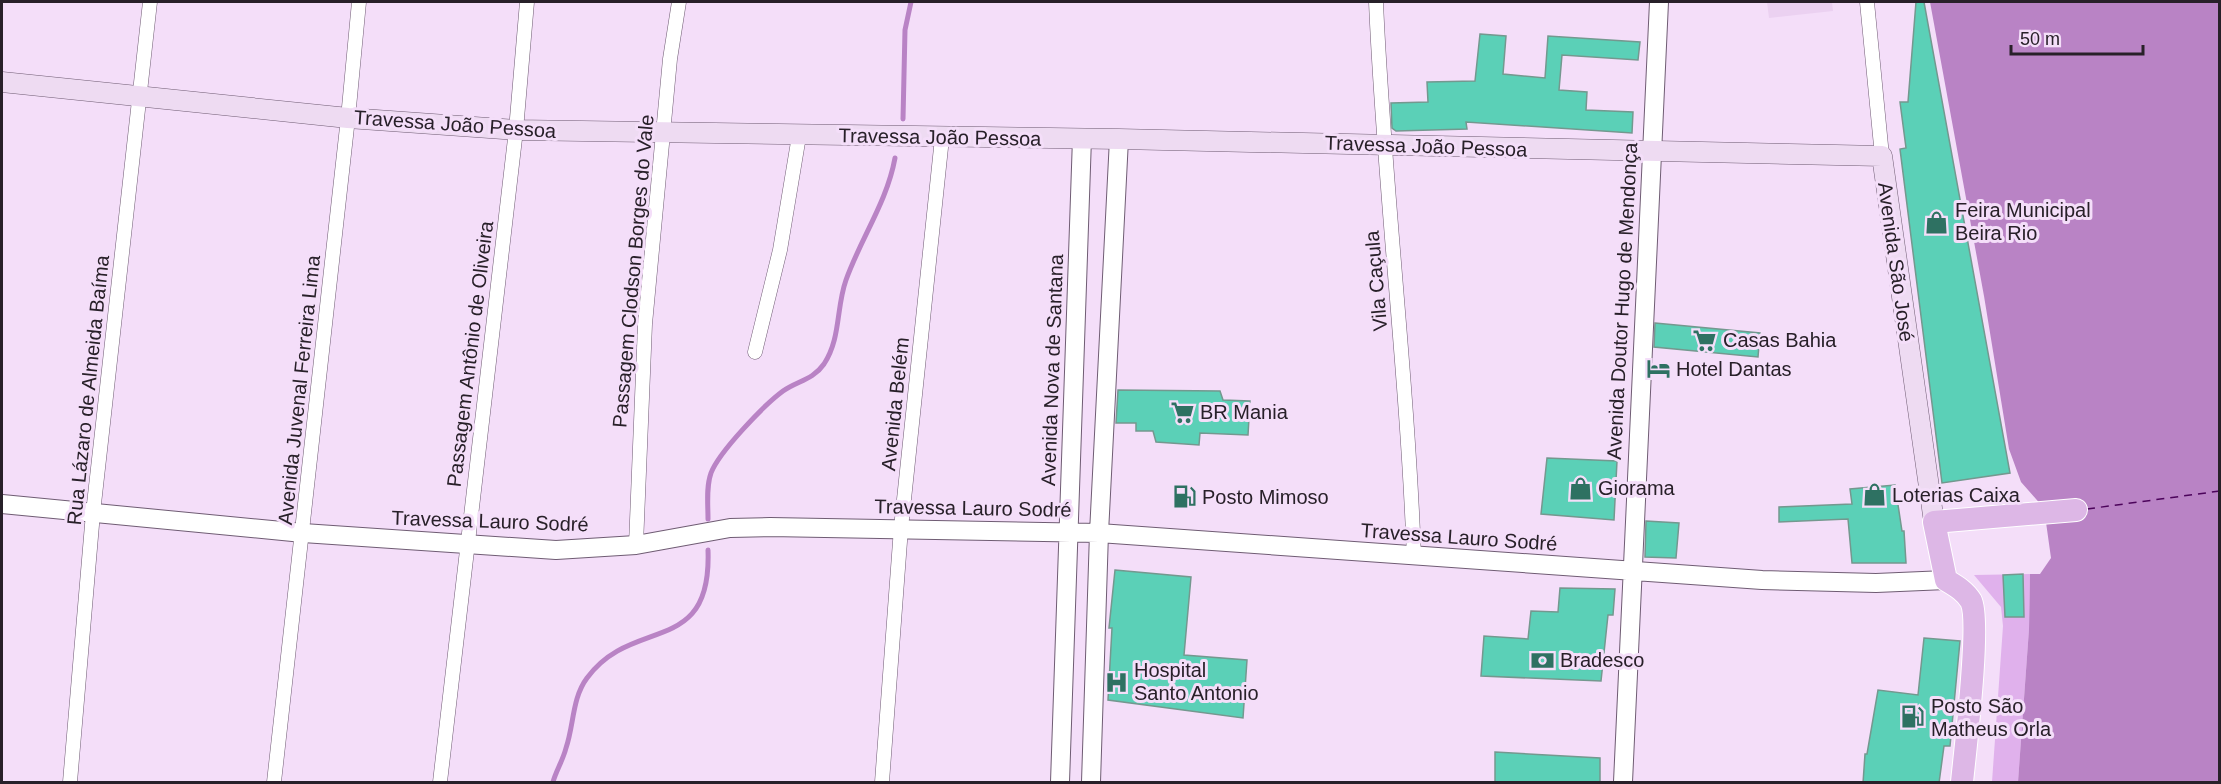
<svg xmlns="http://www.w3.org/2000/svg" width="2221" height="784" font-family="Helvetica,sans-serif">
	<rect width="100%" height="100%" fill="#f4def9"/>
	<path fill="#ebd1f1" d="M1767,2H1832L1833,11L1769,18Z"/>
	<path fill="#e0b1ec" d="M2030,574L2029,629L2018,782H1992L2003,626L2001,607L1974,575Z"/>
	<path fill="#b983c5" d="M1930,2H2219V782H2018L2029,629L2030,574H2040L2051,558L2044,508L2021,482L2009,449L1984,296Z"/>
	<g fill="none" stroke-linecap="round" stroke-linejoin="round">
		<path stroke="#b983c5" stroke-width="5" d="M903,119L905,30L911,2
			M708,519C708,504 706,487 711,473C719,452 764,405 783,391C797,381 813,380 824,364C841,338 836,308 846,280C861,238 887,202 895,158
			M553,782C556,771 563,760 566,748C574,725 572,698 587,678C633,615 712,658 708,550"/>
		<path stroke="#4c045b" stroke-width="1.5" stroke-dasharray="8 6" stroke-linecap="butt" d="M2087,509L2220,491"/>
	</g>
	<path fill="#5bd0b7" stroke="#74988f" stroke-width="1.5" d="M1916,2H1924L2010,473L1942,483L1900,149L1906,148L1900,102H1908Z
		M1480,34L1506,36L1503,74L1545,78L1548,36L1640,42L1638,60L1562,55L1559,90L1587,92L1586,110L1633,112L1632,133L1466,122L1467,129L1396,131L1392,128L1391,103L1428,102L1427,82L1475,81Z
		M1655,323L1760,333L1758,357L1654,347Z
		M1118,390L1220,391L1223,400L1250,401L1248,435L1200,433L1199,445L1156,442L1153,431H1136V423H1116Z
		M1547,458L1617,461L1614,520L1541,514Z
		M1895,485L1902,531H1904L1906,563H1852L1848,519L1779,522V507L1852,504L1850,489Z
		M1646,521L1679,523L1676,558L1645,557Z
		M1115,570L1191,577L1184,655L1247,660L1243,718L1108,700L1112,628H1109Z
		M2023,574L2024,617H2005L2003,575Z
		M1560,588L1615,589L1613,615H1608L1601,681L1481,676L1484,636L1528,639L1531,611L1558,612Z
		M1924,638L1960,641L1950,746H1944L1939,783H1863L1865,754H1867L1878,690L1918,695Z
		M1495,752L1600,758V783H1495Z"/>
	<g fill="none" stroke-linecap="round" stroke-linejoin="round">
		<defs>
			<path id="minor" d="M1376,2C1384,187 1407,371 1414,557
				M1867,2L1882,156
				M755,352L780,250L799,136
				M636,545L645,324L670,59L679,2
				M70,782L93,513L150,2
				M274,782L348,118L359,2
				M440,782L516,130L527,2
				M882,782L901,528L942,138"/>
			<path id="tertiary" d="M2,504L303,533L556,550L636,545L730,528L770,527L1099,533L1762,580L1876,583L1946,580
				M1060,782L1082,138
				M1091,782L1099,533L1119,139
				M1623,782L1659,2"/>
			<path id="secondary" d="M2,82L348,118L516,130L1119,139L1882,156L1934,522"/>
			<path id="primary" d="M1962,782C1965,752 1981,621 1971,601C1965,591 1956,586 1946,580L1934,522L2076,510"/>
		</defs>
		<use href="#minor" stroke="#6f5c73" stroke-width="15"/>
		<use href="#tertiary" stroke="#6f5c73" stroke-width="20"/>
		<use href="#secondary" stroke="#6f5c73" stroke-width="21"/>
		<use href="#primary" stroke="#fff" stroke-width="24"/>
		<use href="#minor" stroke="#fff" stroke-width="14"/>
		<use href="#tertiary" stroke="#fff" stroke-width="18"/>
		<use href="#secondary" stroke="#eedbf2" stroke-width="20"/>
		<use href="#primary" stroke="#ddb7e6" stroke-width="22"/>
	</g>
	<defs>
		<symbol id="shop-bare" viewBox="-9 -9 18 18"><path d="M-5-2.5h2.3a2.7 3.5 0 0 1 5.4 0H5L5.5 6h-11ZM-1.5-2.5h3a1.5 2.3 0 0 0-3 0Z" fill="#2e7162" stroke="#f4def9" stroke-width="2.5" paint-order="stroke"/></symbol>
		<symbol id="supermarket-bare" viewBox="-9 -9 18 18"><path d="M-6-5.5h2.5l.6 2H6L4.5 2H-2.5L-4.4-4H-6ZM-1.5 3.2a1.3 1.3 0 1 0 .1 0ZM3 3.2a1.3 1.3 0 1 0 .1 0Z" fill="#2e7162" stroke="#f4def9" stroke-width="2.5" paint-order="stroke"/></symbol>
		<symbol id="hotel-bare" viewBox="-9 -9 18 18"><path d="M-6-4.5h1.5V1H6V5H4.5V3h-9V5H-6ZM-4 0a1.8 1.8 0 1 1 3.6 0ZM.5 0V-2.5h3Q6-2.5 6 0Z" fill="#2e7162" stroke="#f4def9" stroke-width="2.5" paint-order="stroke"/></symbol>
		<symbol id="fuel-bare" viewBox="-9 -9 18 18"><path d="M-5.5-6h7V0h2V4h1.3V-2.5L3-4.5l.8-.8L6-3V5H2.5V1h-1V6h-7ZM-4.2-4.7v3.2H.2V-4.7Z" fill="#2e7162" stroke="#f4def9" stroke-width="2.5" paint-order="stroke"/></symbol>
		<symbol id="bank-bare" viewBox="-9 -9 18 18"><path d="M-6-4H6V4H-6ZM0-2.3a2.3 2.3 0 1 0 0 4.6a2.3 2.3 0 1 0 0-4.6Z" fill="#2e7162" stroke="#f4def9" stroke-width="2.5" paint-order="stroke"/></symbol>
		<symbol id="hospital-bare" viewBox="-9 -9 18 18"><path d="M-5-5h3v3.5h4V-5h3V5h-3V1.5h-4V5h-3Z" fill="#2e7162" stroke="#f4def9" stroke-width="2.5" paint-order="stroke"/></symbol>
	</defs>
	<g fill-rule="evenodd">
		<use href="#shop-bare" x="1920" y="206" width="33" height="33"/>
		<use href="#supermarket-bare" x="1688" y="324" width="33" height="33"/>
		<use href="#hotel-bare" x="1642" y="352" width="33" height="33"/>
		<use href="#supermarket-bare" x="1166" y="396" width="33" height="33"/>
		<use href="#shop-bare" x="1564" y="472" width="33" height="33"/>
		<use href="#shop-bare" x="1858" y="478" width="33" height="33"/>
		<use href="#fuel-bare" x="1168" y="480" width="33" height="33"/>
		<use href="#bank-bare" x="1526" y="644" width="33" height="33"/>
		<use href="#hospital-bare" x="1100" y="666" width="33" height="33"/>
		<use href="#fuel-bare" x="1896" y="700" width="33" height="33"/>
	</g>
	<g text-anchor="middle" stroke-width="6" stroke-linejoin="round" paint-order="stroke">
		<g font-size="20" fill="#282029" stroke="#f4def9">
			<text transform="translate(455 124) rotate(4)" y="7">Travessa João Pessoa</text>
			<text transform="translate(940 137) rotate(1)" y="7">Travessa João Pessoa</text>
			<text transform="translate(1426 146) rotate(2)" y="7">Travessa João Pessoa</text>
			<text transform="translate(1896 262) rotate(82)" y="7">Avenida São José</text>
			<text transform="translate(633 271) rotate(-85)" y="7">Passagem Clodson Borges do Vale</text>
			<text transform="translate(1376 281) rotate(-95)" y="7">Vila Caçula</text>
			<text transform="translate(1622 301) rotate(-87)" y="7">Avenida Doutor Hugo de Mendonça</text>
			<text transform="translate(470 354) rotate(-83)" y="7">Passagem Antônio de Oliveira</text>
			<text transform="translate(1052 370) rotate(-88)" y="7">Avenida Nova de Santana</text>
			<text transform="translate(88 390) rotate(-84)" y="7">Rua Lázaro de Almeida Baíma</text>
			<text transform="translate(299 390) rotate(-84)" y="7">Avenida Juvenal Ferreira Lima</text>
			<text transform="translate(895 404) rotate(-84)" y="7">Avenida Belém</text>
			<text transform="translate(973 508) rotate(1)" y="7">Travessa Lauro Sodré</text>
			<text transform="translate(490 521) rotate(2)" y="7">Travessa Lauro Sodré</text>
			<text transform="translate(1459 537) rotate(4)" y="7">Travessa Lauro Sodré</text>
		</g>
		<g font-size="20" fill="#282029" stroke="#f4def9" text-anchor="start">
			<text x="1955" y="217">Feira Municipal<tspan x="1955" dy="23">Beira Rio</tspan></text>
			<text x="1723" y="347">Casas Bahia</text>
			<text x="1676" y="376">Hotel Dantas</text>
			<text x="1200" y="419">BR Mania</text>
			<text x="1598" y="495">Giorama</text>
			<text x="1892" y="502">Loterias Caixa</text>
			<text x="1202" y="504">Posto Mimoso</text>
			<text x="1560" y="667">Bradesco</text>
			<text x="1134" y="677">Hospital<tspan x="1134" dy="23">Santo Antonio</tspan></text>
			<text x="1931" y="713">Posto São<tspan x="1931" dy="23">Matheus Orla</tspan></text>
		</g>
	</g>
	<rect width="2221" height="784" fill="none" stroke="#282029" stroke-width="6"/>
	<path d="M2011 45v9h132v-9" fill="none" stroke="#282029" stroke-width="3"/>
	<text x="2020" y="45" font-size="18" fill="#282029" stroke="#f4def9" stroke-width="4.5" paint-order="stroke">50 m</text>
</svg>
